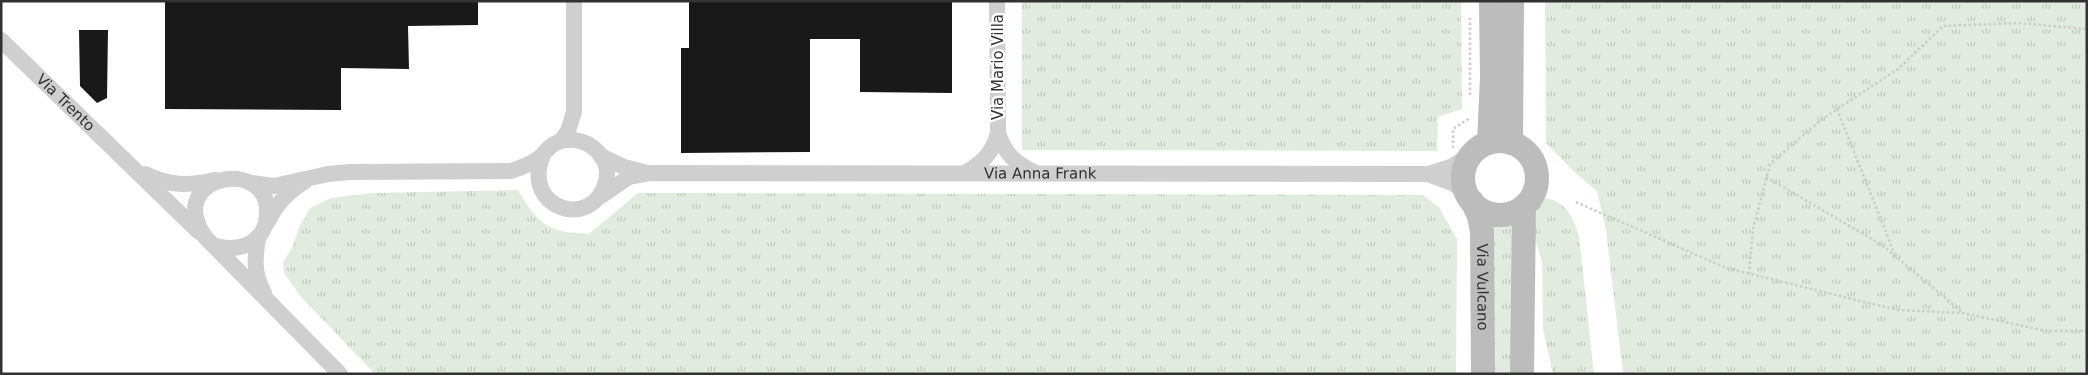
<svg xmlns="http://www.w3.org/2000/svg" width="2088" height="375" font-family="'DejaVu Sans',sans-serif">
	<defs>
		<pattern id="grass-tufts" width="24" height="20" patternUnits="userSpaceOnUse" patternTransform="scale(1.25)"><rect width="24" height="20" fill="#e2ebdf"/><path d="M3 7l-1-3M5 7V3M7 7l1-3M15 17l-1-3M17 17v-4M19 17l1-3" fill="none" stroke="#c2cac0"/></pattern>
	</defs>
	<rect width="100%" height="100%" fill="#fff"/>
	<path fill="url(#grass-tufts)" d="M1022,1H1461L1462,109L1438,117L1437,151L1022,150Z
		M1545,1H2087V374H1623L1606,230L1597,191L1573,171L1546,143Z
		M518,190C539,225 547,232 589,234L638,193L1423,195L1439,207L1457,239L1456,374H375L301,297L284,273L283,262L292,248L300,225L310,208L331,198L372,193Z
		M1546,198C1566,202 1574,218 1579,236L1594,374H1553L1543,329L1542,261L1533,233L1537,207L1540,201Z
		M1490,218L1500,220L1514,218V374H1490Z"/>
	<path fill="#191919" d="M165,1H478V25L408,26L409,69L341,68V110L165,109Z
		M689,1H952V93L860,92V39H810V152L681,153V48H689Z
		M79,30H108L107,98L97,103L80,86Z"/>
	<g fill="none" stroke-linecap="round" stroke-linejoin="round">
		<path stroke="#ccc" stroke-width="2.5" stroke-dasharray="2.5 2.5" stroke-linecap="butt" d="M1470,95V18
			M1837,109L1895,255
			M1453,148V129L1470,118
			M1766,177L1882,245L1962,312
			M1576,202L1726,268L1897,310L1963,313L2046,331H2087
			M1749,274L1753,229L1770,164L1821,120L1898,69L1943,26L2018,23L2087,29"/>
		<g stroke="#cfcfcf" stroke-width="16">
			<path id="s1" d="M1,40L199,232"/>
			<path d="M998,133C1005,154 1015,163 1034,172"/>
			<path d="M561,141L568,131L574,112V1"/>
			<path d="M601,156L624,167L644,172"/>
			<path d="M965,173C982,163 993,153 998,133L997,1"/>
			<path d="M145,174C169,186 189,186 215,180"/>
			<path d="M1428,174L1452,183L1468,194"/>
			<path d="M251,183L274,186L328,174L350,172L511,171C520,168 529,165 536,160C542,157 545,151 550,147C565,135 586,139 598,152C605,160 609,171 606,181C594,231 520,210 543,155"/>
			<path id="s2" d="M598,198L629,177L651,173L1428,174L1453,166L1474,152"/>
			<path d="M267,223C276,205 286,193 304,182"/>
			<path d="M258,237C255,258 253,274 264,293"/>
			<path d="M213,245C234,252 260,247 266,222C280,154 161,172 205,237L340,374"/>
		</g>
		<g stroke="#bcbcbc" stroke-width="24">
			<circle cx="1500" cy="178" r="37"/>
			<path d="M1489,143L1492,77L1491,1"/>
			<path d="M1511,143L1512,1"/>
			<path id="s3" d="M1472,201L1479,216L1482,232L1483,374"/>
			<path d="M1522,374L1524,206"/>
		</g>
	</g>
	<g text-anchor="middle" stroke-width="5" stroke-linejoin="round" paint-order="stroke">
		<g font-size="15" fill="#323232" stroke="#fff">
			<text transform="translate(998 67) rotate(-90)" y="5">Via Mario Villa</text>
			<text dy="5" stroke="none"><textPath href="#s1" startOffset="90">Via Trento</textPath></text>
			<text dy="5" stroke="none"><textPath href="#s2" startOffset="449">Via Anna Frank</textPath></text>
			<text dy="5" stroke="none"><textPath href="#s3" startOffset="88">Via Vulcano</textPath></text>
		</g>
	</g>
	<rect width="2088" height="375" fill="none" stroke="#323232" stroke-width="5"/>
</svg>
